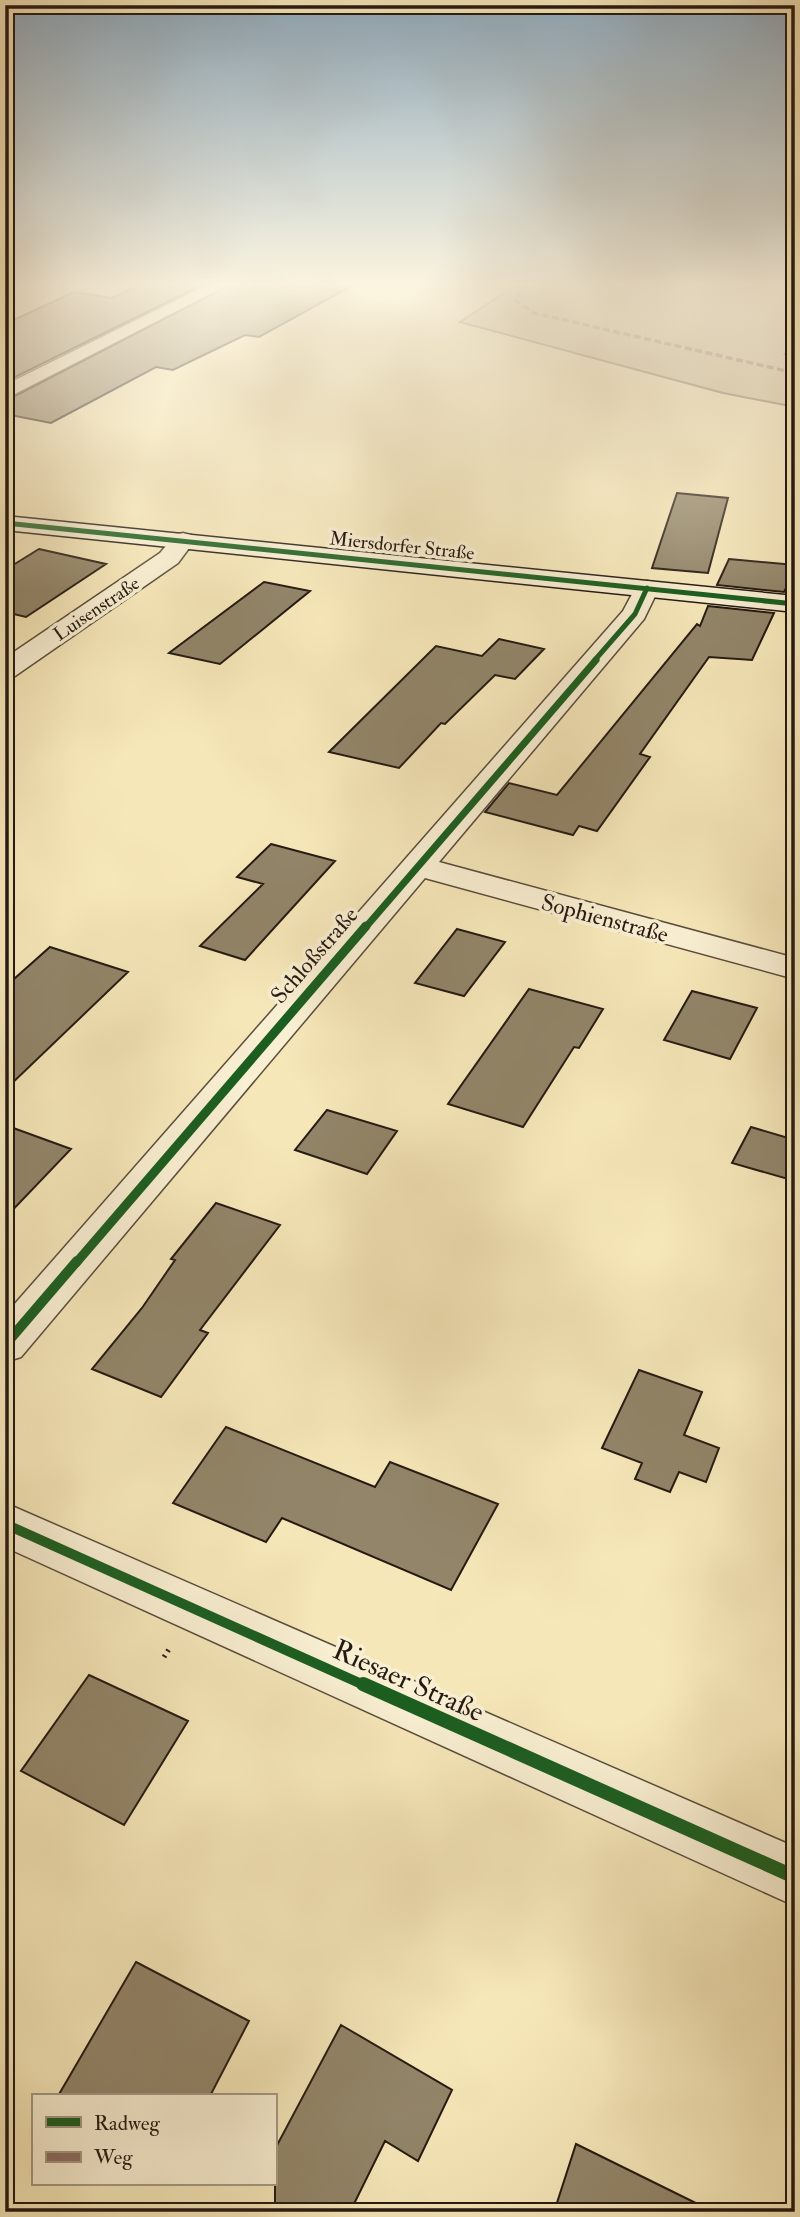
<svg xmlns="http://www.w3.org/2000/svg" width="800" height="2217" font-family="'IM FELL Double Pica',serif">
	<rect width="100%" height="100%" fill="#f6e7b9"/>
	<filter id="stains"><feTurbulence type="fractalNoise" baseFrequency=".00286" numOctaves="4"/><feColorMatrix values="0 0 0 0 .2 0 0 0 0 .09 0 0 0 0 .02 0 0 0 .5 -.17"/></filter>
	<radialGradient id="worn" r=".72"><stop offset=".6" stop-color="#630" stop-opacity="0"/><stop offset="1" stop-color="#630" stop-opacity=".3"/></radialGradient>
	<path fill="#d2c49d" stroke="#7c6f58" stroke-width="2" d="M521,282H795V407L723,393L460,322Z"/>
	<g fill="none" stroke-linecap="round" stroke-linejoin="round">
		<path fill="#786b55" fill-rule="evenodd" d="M795,338V345L787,355H783Z"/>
	</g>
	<path fill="#928569" stroke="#251a13" stroke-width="2" d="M146,282H208L5,382V324L74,292L112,298Z
		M235,282H359L259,337L245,335L173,370L156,367L51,423L5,414V401Z
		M677,493L728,498L708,573L652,568Z
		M39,549L106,564L26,617L5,612V570Z
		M729,559L795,565V570L784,592L717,585Z
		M264,582L310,591L220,664L169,653Z
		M708,606L774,613L752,660L709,657L640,754L650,757L597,831L579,826L573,835L485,812L509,783L557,795L697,624L700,626Z
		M499,639L544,649L515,679L495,675L445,724L441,723L399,768L329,752L436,646L482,656Z
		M271,844L335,861L245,960L200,946L263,884L237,877Z
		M457,929L505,942L464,996L415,983Z
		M50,947L128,972L5,1090V987Z
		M529,989L603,1009L579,1048L574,1047L523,1127L448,1104Z
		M692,991L757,1008L730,1059L664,1040Z
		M327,1110L397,1131L367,1174L295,1150Z
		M5,1125L71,1149L5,1218Z
		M751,1127L795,1140V1181L732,1163Z
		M216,1203L280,1225L200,1330L208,1333L161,1397L92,1369L142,1308L175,1260L171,1259Z
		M639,1370L702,1392L684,1435L719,1448L706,1482L679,1472L670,1492L635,1479L642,1463L602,1448Z
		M226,1427L375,1487L390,1462L498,1504L451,1590L282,1518L266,1542L173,1503Z
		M89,1675L188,1721L124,1825L21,1771Z
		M136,1962L249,2021L210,2096H58Z
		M341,2025L452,2090L418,2161L385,2141L350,2212H275V2149Z
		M576,2144L714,2212H554Z"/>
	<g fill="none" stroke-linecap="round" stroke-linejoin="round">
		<defs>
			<path id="street" d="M213,282H233L5,399V385Z
				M183,533L191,535L195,540L178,563L15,676L5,678V658L160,553L175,535Z
				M647,581L656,583L659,588L644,619L439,862L795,958V979L425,878L21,1357L5,1362V1315L623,611L638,583Z
				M5,1503L795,1847V1906L5,1547Z"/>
			<path id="secondary" d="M5,516L795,596V612L5,530Z"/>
		</defs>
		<use href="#street" stroke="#594d3c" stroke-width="3"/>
		<use href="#secondary" stroke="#251a13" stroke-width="3"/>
		<path stroke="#251a13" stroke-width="5" stroke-dasharray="2 4.5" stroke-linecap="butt" d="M164,1657L171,1646"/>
		<use href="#street" fill="#f9efd2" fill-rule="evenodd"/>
		<use href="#secondary" fill="#f9efd2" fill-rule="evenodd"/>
		<path stroke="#8d6e63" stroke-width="3.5" stroke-dasharray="7 3.5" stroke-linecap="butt" d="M527,282L515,300L534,313L795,373"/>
		<defs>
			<path id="cycleway-far4" d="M5,523L795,604
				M594,661L635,614L647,588"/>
			<path id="cycleway-far3" d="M365,928L596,660"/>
			<path id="cycleway-far2" d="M76,1263L366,926"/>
			<path id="cycleway-far1" d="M5,1345L77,1261
				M5,1524L366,1686"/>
			<path id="cycleway" d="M363,1684L795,1877"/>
		</defs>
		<use href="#cycleway-far4" stroke="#f9efd2" stroke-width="8"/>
		<use href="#cycleway-far3" stroke="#f9efd2" stroke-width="10"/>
		<use href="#cycleway-far2" stroke="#f9efd2" stroke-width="13"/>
		<use href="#cycleway-far1" stroke="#f9efd2" stroke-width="15"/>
		<use href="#cycleway" stroke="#f9efd2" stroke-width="18"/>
		<use href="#cycleway-far4" stroke="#1b5e20" stroke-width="5"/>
		<use href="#cycleway-far3" stroke="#1b5e20" stroke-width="7"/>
		<use href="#cycleway-far2" stroke="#1b5e20" stroke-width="9"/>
		<use href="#cycleway-far1" stroke="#1b5e20" stroke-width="10"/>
		<use href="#cycleway" stroke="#1b5e20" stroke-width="14"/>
	</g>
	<linearGradient id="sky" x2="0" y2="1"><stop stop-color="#91acbf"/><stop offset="0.48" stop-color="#fbf4e0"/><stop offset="1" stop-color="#fbf4e0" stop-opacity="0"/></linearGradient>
	<rect width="800" height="592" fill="url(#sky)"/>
	<g text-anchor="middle" stroke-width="7" stroke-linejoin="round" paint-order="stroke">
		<g font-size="19" fill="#251a13" stroke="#f9efd2">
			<text transform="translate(402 545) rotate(6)" y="7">Miersdorfer Straße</text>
			<text transform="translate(96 608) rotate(-34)" y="7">Luisenstraße</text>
		</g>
		<g font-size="23" fill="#251a13" stroke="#f9efd2">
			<text transform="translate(605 918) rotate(15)" y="8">Sophienstraße</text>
			<text transform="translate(314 955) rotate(-49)" y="8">Schloßstraße</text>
		</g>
		<g font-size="28" fill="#251a13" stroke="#f9efd2">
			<text transform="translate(409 1680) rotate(24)" y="10">Riesaer Straße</text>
		</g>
	</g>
	<rect width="800" height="2217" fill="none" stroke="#f6e7b9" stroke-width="28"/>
	<rect x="7" y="7" width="786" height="2203" fill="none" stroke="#251a13" stroke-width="3.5"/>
	<rect x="14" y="14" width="772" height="2189" fill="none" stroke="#251a13" stroke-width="2"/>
	<rect x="32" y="2094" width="245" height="91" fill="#f9efd2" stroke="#a49a86" stroke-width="2"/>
	<rect x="46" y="2117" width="35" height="10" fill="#1b5e20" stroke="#a49a86" stroke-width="2"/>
	<text x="94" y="2130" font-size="21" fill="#251a13">Radweg</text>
	<rect x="46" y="2152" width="35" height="10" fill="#8d6e63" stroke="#a49a86" stroke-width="2"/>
	<text x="94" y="2164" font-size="21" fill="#251a13">Weg</text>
	<rect width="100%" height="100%" filter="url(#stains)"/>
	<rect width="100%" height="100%" fill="url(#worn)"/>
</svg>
